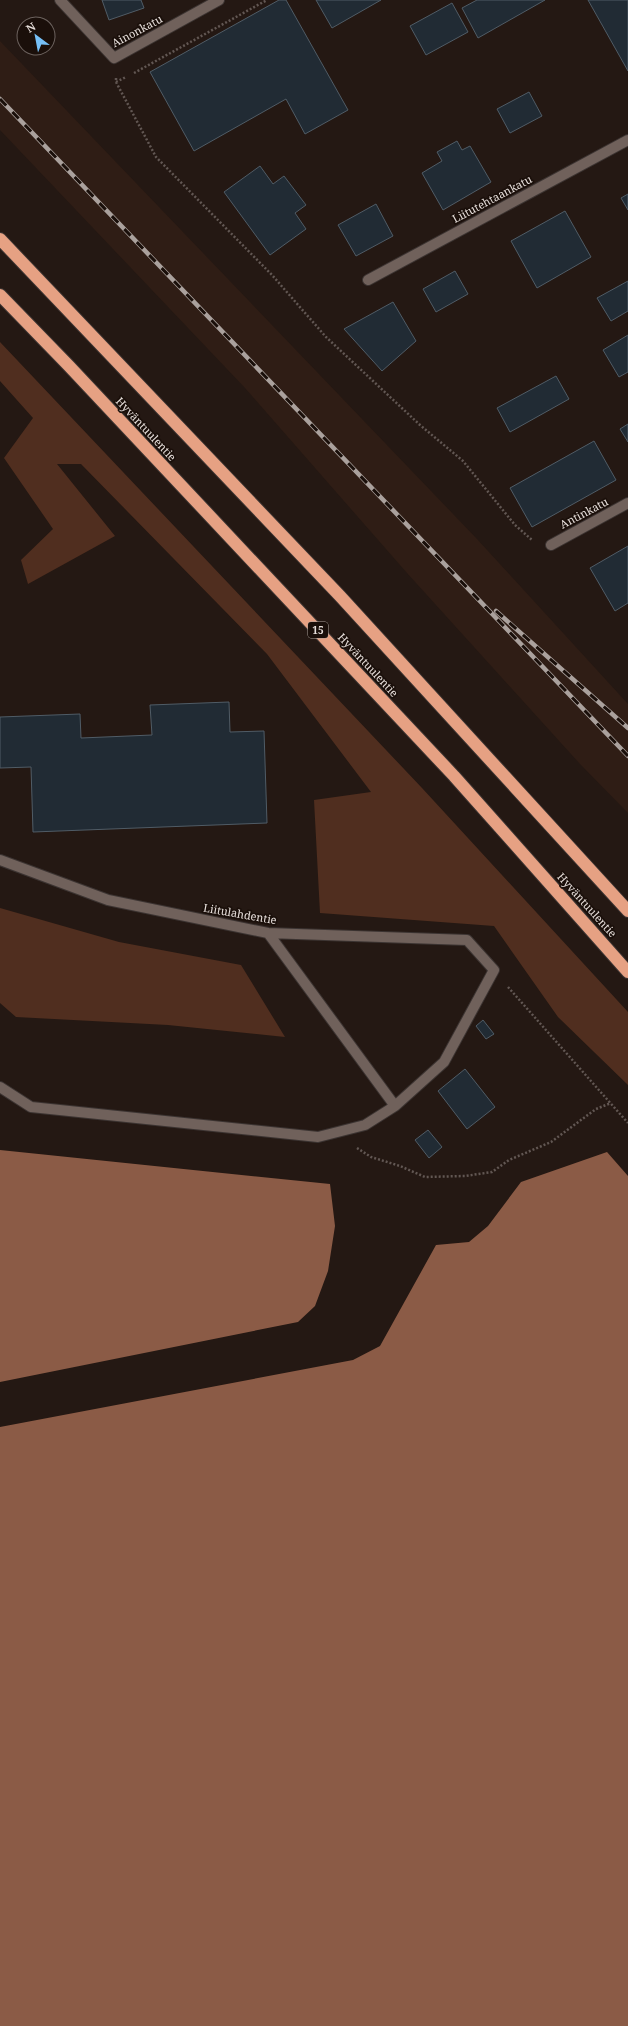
<svg xmlns="http://www.w3.org/2000/svg" width="628" height="2026" font-family="'Noto Serif',serif">
	<rect width="100%" height="100%" fill="#241813"/>
	<path fill="#2f1d15" d="M0,41L477,539L628,704V813L580,764L407,573L245,388L0,130Z"/>
	<path fill="#502e1f" d="M0,342L422,788L628,1012V1085L558,1017L494,926L320,913L314,800L371,792L267,654L81,464H57L115,536L28,584L21,560L53,529L4,458L33,418L0,381Z
		M0,908L119,942L241,965L285,1037L168,1025L16,1017L0,1003Z"/>
	<path fill="#8b5b46" d="M0,1150L330,1184L335,1226L328,1271L315,1306L298,1322L0,1382Z
		M607,1152L628,1176V2026H0V1427L353,1360L380,1346L436,1245L469,1242L488,1226L521,1182Z"/>
	<path fill="#212b34" stroke="#505c66" d="M102,0H141L144,8L109,20Z
		M279,0H286L348,110L305,134L286,99L194,151L150,72Z
		M316,0H381L332,28Z
		M477,0H545L478,38L462,8Z
		M588,0H628V71Z
		M452,3L468,32L426,55L410,26Z
		M529,92L542,116L510,133L497,109Z
		M457,141L462,150L470,146L491,182L443,210L422,173L442,161L437,152Z
		M260,166L273,184L284,176L306,205L295,213L306,229L270,255L224,192Z
		M628,194V210L621,198Z
		M376,204L393,236L356,256L338,225Z
		M565,211L591,257L537,288L511,241Z
		M455,271L468,294L436,312L423,289Z
		M628,281V311L611,321L597,298Z
		M393,302L416,341L382,371L344,329Z
		M628,335V372L619,377L603,350Z
		M556,376L569,399L510,432L497,408Z
		M628,424V442L620,429Z
		M594,441L616,480L532,527L510,488Z
		M628,546V603L615,611L590,568Z
		M229,702L230,732L264,731L267,823L33,832L31,767L0,768V717L80,714L81,738L152,735L150,705Z
		M483,1020L494,1034L486,1039L476,1026Z
		M465,1069L495,1107L467,1129L438,1091Z
		M428,1130L442,1147L429,1158L415,1140Z"/>
	<g fill="none" stroke-linecap="round" stroke-linejoin="round">
		<defs>
			<path id="minor" d="M60,0L114,58L219,0
				M368,280L628,140
				M551,545L628,503
				M0,860L108,900L268,933L467,940L494,970L444,1062L395,1106L365,1125L318,1137L31,1107L0,1087
				M268,933L395,1106"/>
			<path id="highway" d="M0,239L340,596L628,911
				M0,295L69,366L454,776L628,972"/>
		</defs>
		<use href="#minor" stroke="#3c3432" stroke-width="12"/>
		<use href="#highway" stroke="#3c3432" stroke-width="14"/>
		<path stroke="#625753" stroke-width="2.5" stroke-dasharray="2 2" stroke-linecap="butt" d="M134,73L267,0
			M116,78V82L156,157L272,275L326,337L420,425L463,461L515,525L532,540
			M116,82L126,77
			M508,987L628,1123
			M357,1148L371,1157L400,1166L425,1177L465,1176L492,1172L509,1160L551,1142L596,1109L611,1103"/>
		<use href="#minor" stroke="#70615b" stroke-width="10"/>
		<use href="#highway" stroke="#e6a183" stroke-width="12"/>
		<defs>
			<path id="rail" d="M0,99L628,756
				M496,611L628,728"/>
		</defs>
		<use href="#rail" stroke="#aaa19d" stroke-width="4.5"/>
		<use href="#rail" stroke="#1a0f0a" stroke-width="3" stroke-dasharray="9" stroke-linecap="butt"/>
	</g>
	<g text-anchor="middle" stroke-width="3.5" stroke-linejoin="round" paint-order="stroke">
		<rect fill="#1a0f0a" stroke="#aaa19c" stroke-width="1" x="308" y="622" width="20" height="16" rx="3"/>
		<g font-size="10" font-weight="bold" fill="#e7dfdb">
			<text x="318" y="634">15</text>
		</g>
		<g font-size="11" fill="#e7dfdb" stroke="#1a0f0a">
			<text transform="translate(137 31) rotate(-28)" y="4">Ainonkatu</text>
			<text transform="translate(492 199) rotate(-28)" y="4">Liitutehtaankatu</text>
			<text transform="translate(146 429) rotate(47)" y="4">Hyväntuulentie</text>
			<text transform="translate(584 513) rotate(-28)" y="4">Antinkatu</text>
			<text transform="translate(368 665) rotate(47)" y="4">Hyväntuulentie</text>
			<text transform="translate(587 905) rotate(48)" y="4">Hyväntuulentie</text>
			<text transform="translate(240 914) rotate(10)" y="4">Liitulahdentie</text>
		</g>
	</g>
	<g transform="translate(36 36) rotate(328)"><circle r="19" fill="#1a0f0a" stroke="#6c625e"/>
	<path d="M0-3L7 15L0 10L-7 15Z" fill="#76c0f7"/>
	<text y="-6" font-size="11" font-weight="bold" text-anchor="middle" fill="#e7dfdb">N</text>
	</g>
</svg>
